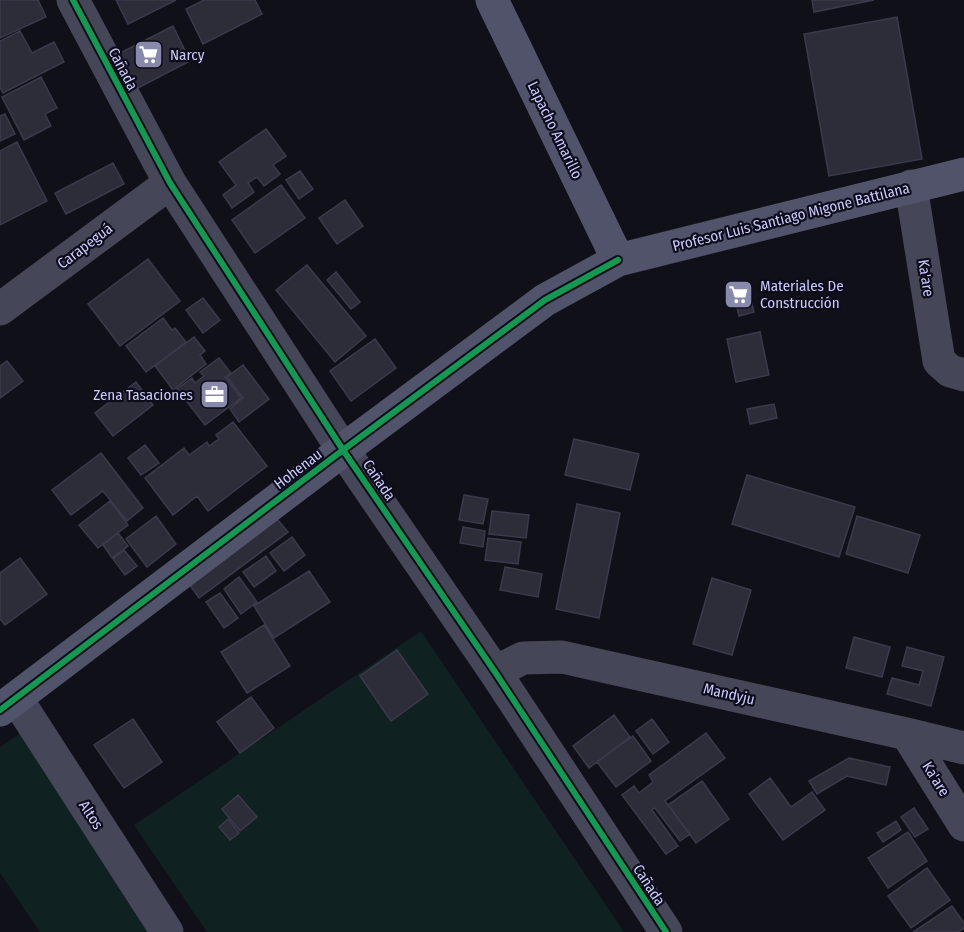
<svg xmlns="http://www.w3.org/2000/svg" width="964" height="932" font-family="'Fira Sans Condensed',sans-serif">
	<rect width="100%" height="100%" fill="#101018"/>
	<path fill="#102121" d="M421,631L624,932H207L134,825Z
		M28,728L158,923L145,932H40L0,873V747Z"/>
	<path fill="#2d2d3a" stroke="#3b3a4c" stroke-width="1.5" d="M0,0H38L46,17L0,38Z
		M116,0H176L128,24Z
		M204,0H255L262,14L203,44L186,9Z
		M812,0H874L814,12Z
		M897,17L922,159L829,176L804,34Z
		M173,26L190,61L136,89L118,54Z
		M20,31L32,53L54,42L64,62L3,93L0,87V41Z
		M41,77L57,108L45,114L51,126L24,140L2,97Z
		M5,114L15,134L0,141V116Z
		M266,129L286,156L273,165L280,174L264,186L257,177L248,183L254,192L232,208L223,195L236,185L219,162Z
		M17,142L47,201L0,225V151Z
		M113,163L124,184L66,214L55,193Z
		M300,171L313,189L299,199L286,180Z
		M281,185L305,218L255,253L232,220Z
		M345,200L363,226L337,244L319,218Z
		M148,259L180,301L120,346L88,304Z
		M307,265L366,336L335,362L276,290Z
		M336,272L360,302L351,309L327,280Z
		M748,288L754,312L739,316L733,291Z
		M203,298L220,320L203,333L186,310Z
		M163,318L172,330L175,328L186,342L146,372L126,346Z
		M760,332L769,375L736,382L727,339Z
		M194,337L205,351L200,355L206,364L173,390L155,366Z
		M375,339L396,368L351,401L330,371Z
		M219,358L231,373L225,377L241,398L205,425L177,389L192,378L195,383L204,376L200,372Z
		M7,361L23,381L0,398V366Z
		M243,365L269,399L239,422L230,409L243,398L227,377Z
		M136,382L153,405L113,436L95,413Z
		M774,404L777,418L750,424L747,409Z
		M233,422L267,466L208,511L197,496L173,515L145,478L184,448L189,455L207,442L209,446L219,439L216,435Z
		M574,439L639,454L630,490L565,475Z
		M145,445L159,463L141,475L128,458Z
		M101,453L143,508L127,521L103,491L71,515L52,490Z
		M747,475L855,507L839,557L732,524Z
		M464,495L488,499L483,524L459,520Z
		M110,501L128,525L98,548L79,525Z
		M577,504L620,513L599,618L556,609Z
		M492,511L529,515L526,538L489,534Z
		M156,516L176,544L147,567L126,539Z
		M857,516L920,535L908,573L846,554Z
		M277,519L288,532L199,598L189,584Z
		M463,527L485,531L483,547L460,543Z
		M118,533L128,546L112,558L103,545Z
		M292,537L305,555L284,571L270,553Z
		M488,538L521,542L518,564L485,560Z
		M124,550L137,566L125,575L113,559Z
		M266,556L276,571L254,587L243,572Z
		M20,558L47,594L5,625L0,619V573Z
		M505,567L542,574L538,597L500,590Z
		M309,571L330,602L274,638L254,606Z
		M239,577L257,602L241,614L224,589Z
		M712,578L751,590L732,655L693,644Z
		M220,593L238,618L224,628L206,602Z
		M264,625L290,666L247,693L221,652Z
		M854,637L890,647L882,677L846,668Z
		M907,647L944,657L931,706L887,694L892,678L919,685L923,671L902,666Z
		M397,650L428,694L391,721L360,676Z
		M251,697L274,728L240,753L217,722Z
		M614,715L630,737L589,768L573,746Z
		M133,719L162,762L124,788L94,745Z
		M652,719L669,742L653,754L636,731Z
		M706,733L725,758L665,801L690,834L680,841L655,808L652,810L678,846L666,854L622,795L634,786L639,793L653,782L649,775Z
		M633,736L651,761L616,787L597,762Z
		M849,758L890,767L886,785L847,776L817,794L809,781Z
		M770,778L791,807L812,792L825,810L783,840L749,794Z
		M702,781L729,819L696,843L668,805Z
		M238,795L257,817L240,831L222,809Z
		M914,808L928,829L915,837L901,817Z
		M228,819L239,833L230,840L219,827Z
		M896,821L901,830L883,842L877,833Z
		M908,832L927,861L888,888L868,858Z
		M927,868L950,900L911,928L888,896Z
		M952,906L964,923V928L958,932H913Z"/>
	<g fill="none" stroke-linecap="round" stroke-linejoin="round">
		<path stroke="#454658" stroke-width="33" d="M73,0L170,183L343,450L495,672L666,932
			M911,186L939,361L950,371L964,375
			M0,309L170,183
			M495,672L523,658L562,657L907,734L964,748
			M16,698L167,932
			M907,734L964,825"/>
		<path stroke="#51536b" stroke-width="33" d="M492,0L618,260
			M0,710L343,450L545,300L618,260L964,174"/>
		<defs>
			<path id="cycleway" d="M73,0L170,183L343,450L495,672L666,932
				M0,710L343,450L545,300L618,260"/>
		</defs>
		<use href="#cycleway" stroke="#0d0c1b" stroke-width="10"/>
		<use href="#cycleway" stroke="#139951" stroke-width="6"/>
	</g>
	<defs>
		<symbol id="supermarket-square" viewBox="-11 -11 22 22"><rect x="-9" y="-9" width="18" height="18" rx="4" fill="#8989ac" stroke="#0d0c1b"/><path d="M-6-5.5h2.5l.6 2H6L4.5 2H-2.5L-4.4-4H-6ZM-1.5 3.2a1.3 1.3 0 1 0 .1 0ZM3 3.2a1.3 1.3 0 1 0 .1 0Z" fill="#fff"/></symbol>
		<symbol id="office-square" viewBox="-11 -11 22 22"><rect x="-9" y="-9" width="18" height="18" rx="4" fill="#8989ac" stroke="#0d0c1b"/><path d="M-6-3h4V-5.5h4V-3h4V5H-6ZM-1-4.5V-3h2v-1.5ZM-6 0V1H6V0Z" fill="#fff"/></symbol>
	</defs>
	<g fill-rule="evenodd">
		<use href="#supermarket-square" x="132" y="38" width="33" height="33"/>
		<use href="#supermarket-square" x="722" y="278" width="33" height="33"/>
		<use href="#office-square" x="198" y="378" width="33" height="33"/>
	</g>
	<g text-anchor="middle" stroke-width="4.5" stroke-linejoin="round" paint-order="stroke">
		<g font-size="15" fill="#cacafb" stroke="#0d0c1b" text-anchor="start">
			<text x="170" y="60">Narcy</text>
			<text x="760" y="291">Materiales De<tspan x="760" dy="17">Construcción</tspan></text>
			<text x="193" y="400" text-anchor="end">Zena Tasaciones</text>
		</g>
		<g font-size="15" fill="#cacafb" stroke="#0d0c1b">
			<text transform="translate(123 69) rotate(62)" y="5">Cañada</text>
			<text transform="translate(555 130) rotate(64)" y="5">Lapacho Amarillo</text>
			<text transform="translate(791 217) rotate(-14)" y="5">Profesor Luis Santiago Migone Battilana</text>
			<text transform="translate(85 246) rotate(-37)" y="5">Carapeguá</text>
			<text transform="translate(926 278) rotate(81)" y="5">Ka'are</text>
			<text transform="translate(298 469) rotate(-37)" y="5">Hohenau</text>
			<text transform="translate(379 480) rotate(56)" y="5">Cañada</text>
			<text transform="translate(729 694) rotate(13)" y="5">Mandyju</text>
			<text transform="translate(936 779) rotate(58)" y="5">Ka'are</text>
			<text transform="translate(91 815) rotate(57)" y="5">Altos</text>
			<text transform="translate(649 885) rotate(57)" y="5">Cañada</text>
		</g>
	</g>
</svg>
